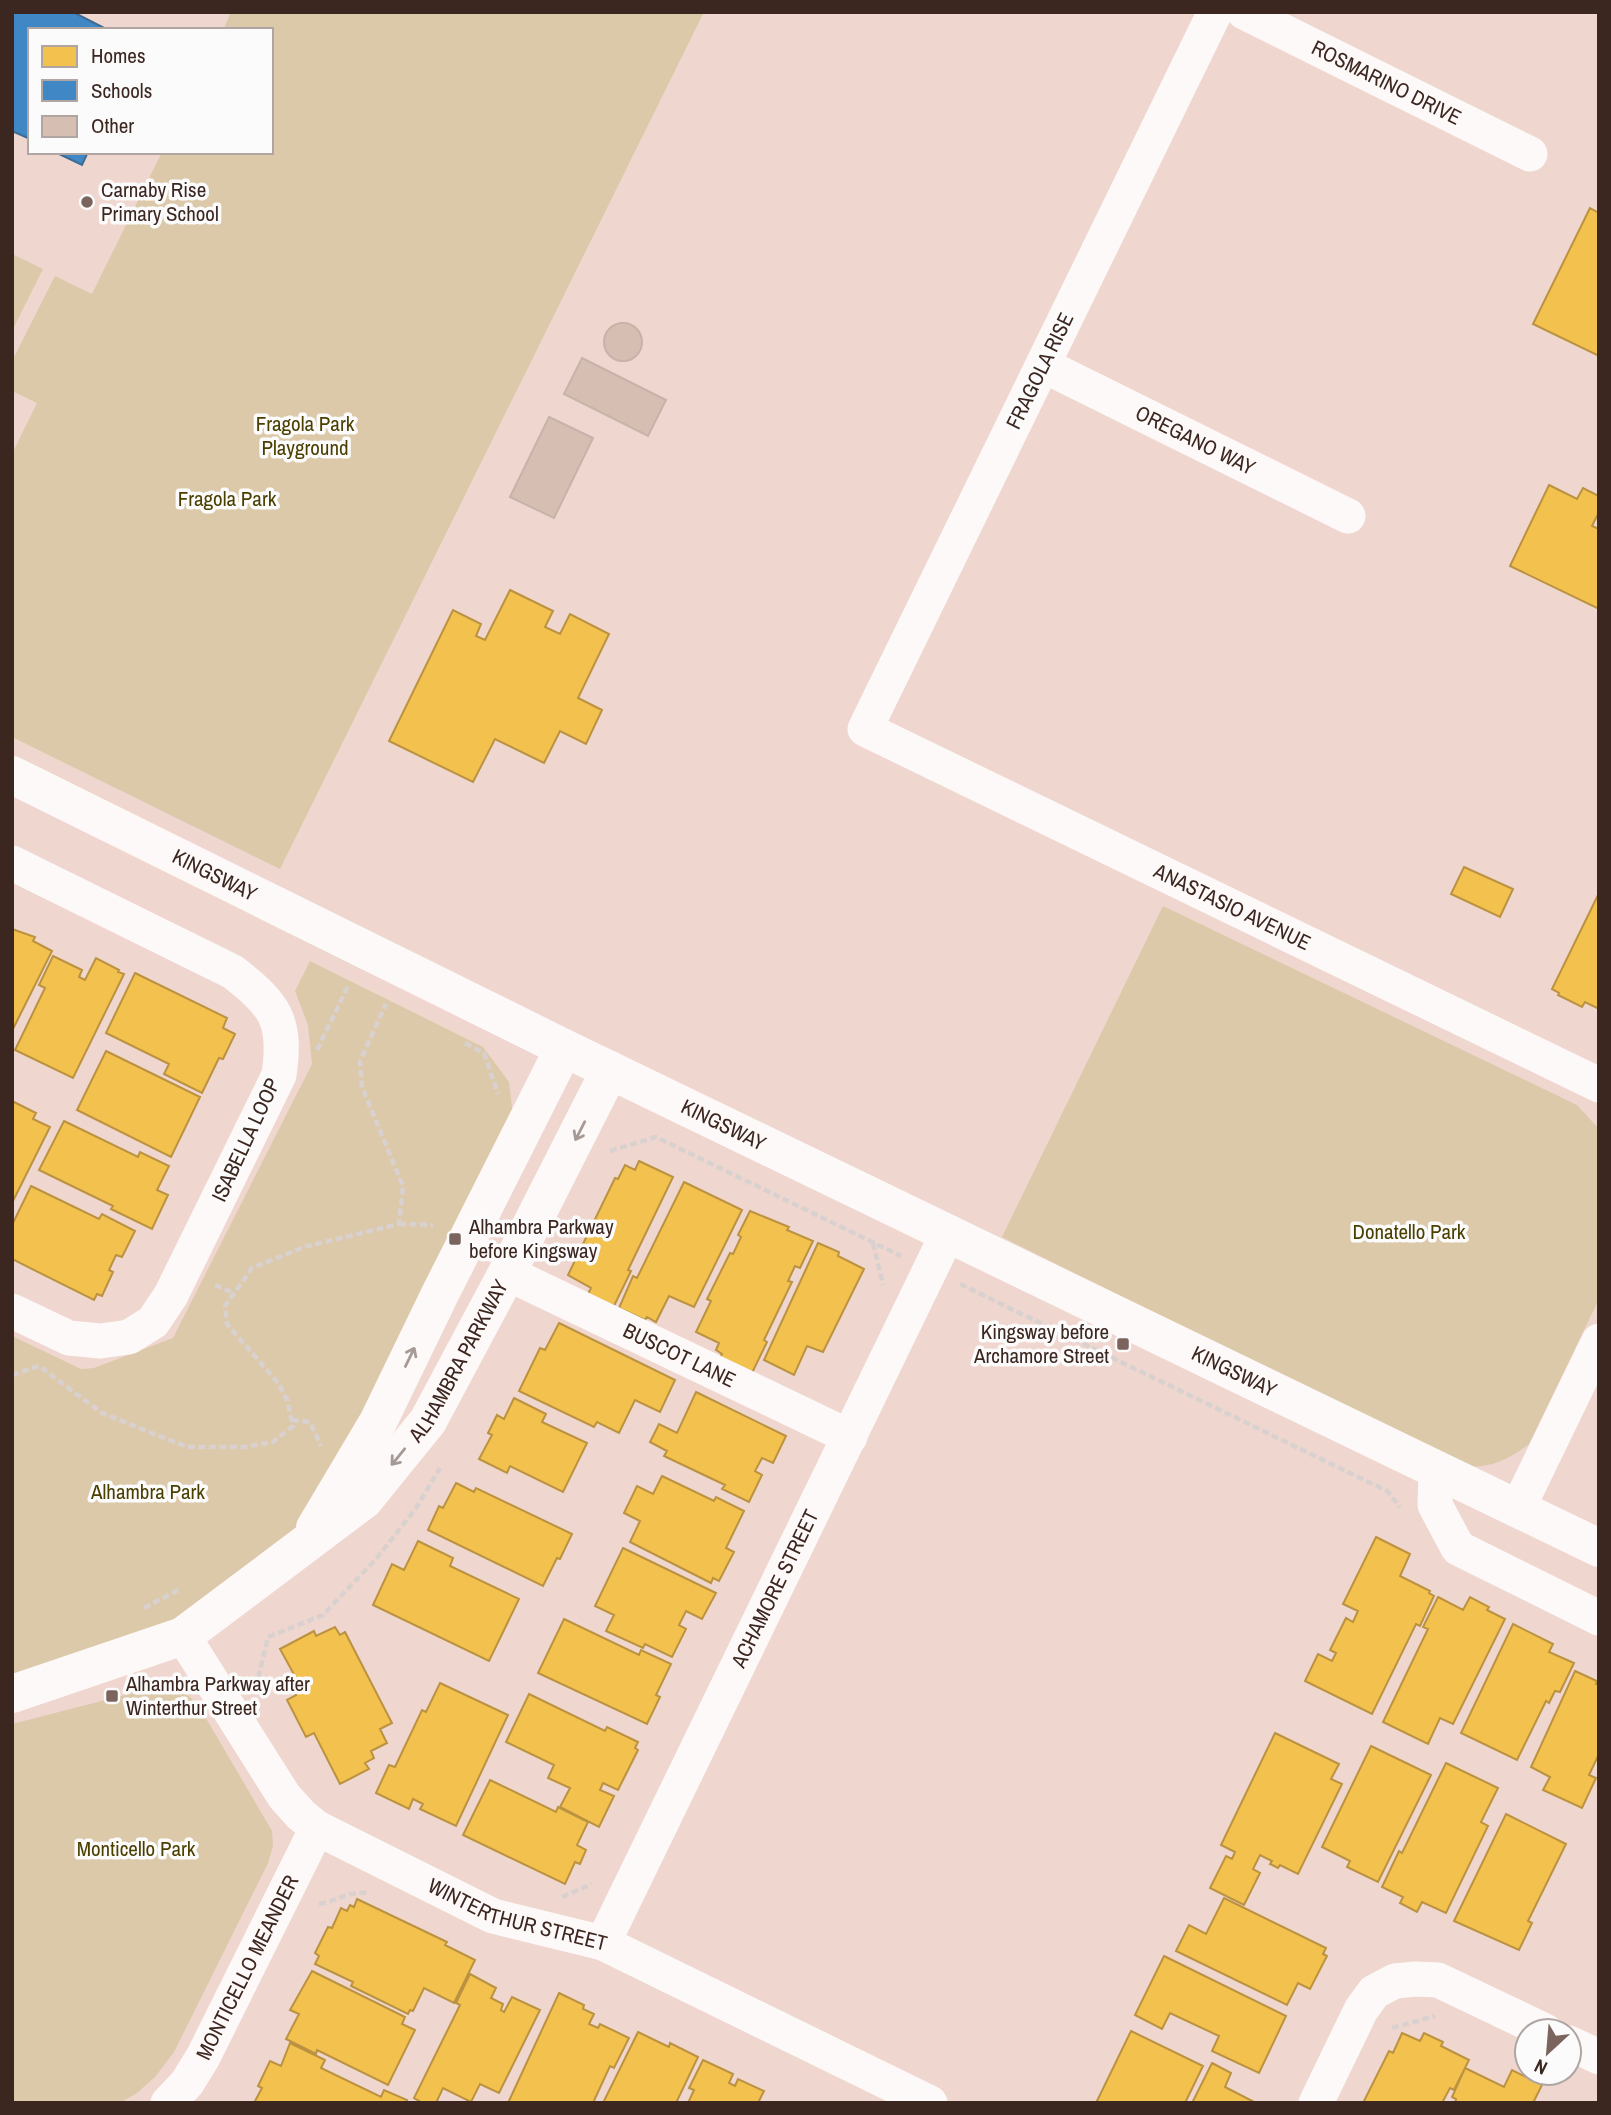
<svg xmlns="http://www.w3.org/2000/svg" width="1611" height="2115" font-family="'Archivo Narrow',sans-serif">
	<rect width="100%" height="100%" fill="#efd6ce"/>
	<path fill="#dcc9aa" d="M231,12H704L280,869L12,737V454L37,403L12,391V361L55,276L92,294L162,152H271V30H223Z
		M12,254L43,269L12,331Z
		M1163,906L1577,1105L1599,1129V1299L1529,1444C1507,1461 1488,1469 1461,1466L1002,1237Z
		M310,961L483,1047L509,1082L514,1124L305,1545L183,1636L12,1682V1336L81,1369L94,1368L173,1338L312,1064L308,1025L295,991Z
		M160,1686C189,1688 196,1702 210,1725L272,1831L273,1846L268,1863L174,2052L155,2077L137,2093L120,2103H12V1724Z"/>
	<path fill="#f2c14e" stroke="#bb9240" stroke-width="2" d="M1590,208L1599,213V356L1533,324Z
		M1549,485L1577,499L1583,488L1599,496V512L1592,526L1599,529V609L1510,566Z
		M510,590L553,611L545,627L560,634L570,614L609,634L578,698L602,710L586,744L560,731L544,763L495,739L473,782L389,741L453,610L481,624L476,636L485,640Z
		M1464,867L1513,889L1500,917L1451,894Z
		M1599,893V1009L1585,1002L1582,1007L1558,995L1559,993L1552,989Z
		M12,929L35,937L33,941L52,951L12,1031Z
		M53,956L82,970L79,977L85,980L96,958L119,970L118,972L124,974L73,1078L15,1050L45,988L39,985Z
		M135,973L227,1018L223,1028L235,1034L223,1059L219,1058L202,1093L164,1074L169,1064L106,1033Z
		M106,1051L200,1097L171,1157L77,1110Z
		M12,1101L36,1113L33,1119L50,1127L12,1203Z
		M64,1121L138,1157L140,1152L169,1166L157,1190L168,1195L152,1229L111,1209L113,1206L39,1170Z
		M639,1161L673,1177L628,1270L631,1271L614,1306L588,1294L591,1288L568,1275L615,1178L618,1179L625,1165L635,1170Z
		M684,1182L742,1210L694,1307L669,1296L656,1322L647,1317L645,1320L619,1308L633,1276L637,1278Z
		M31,1186L99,1219L102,1214L135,1231L122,1257L116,1255L109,1270L113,1272L102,1296L97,1294L94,1300L12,1259V1225Z
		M750,1211L789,1227L787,1230L813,1241L800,1268L795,1266L788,1281L792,1282L764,1340L767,1342L752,1373L720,1357L722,1354L716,1350L719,1343L696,1332L711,1301L707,1299L730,1253L733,1254L741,1237L738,1235Z
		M818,1243L839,1252L838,1256L864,1269L823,1352L807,1346L794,1375L764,1360Z
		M559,1323L675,1380L660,1412L635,1400L619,1433L597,1422L594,1427L519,1391L540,1348L545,1350Z
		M696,1392L786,1436L773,1463L762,1458L755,1471L762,1475L749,1502L722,1489L725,1485L664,1456L667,1451L650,1442L659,1424L677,1433Z
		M514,1398L546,1414L542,1422L587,1443L563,1492L510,1466L507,1473L479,1459L492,1435L488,1433L497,1415L504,1419Z
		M662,1476L714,1501L716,1497L744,1511L726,1548L734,1552L719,1581L713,1578L711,1583L630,1542L640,1521L624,1513L637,1486L653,1494Z
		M456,1483L474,1492L476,1488L572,1534L560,1559L557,1558L543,1586L428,1530L439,1506L443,1508Z
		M1376,1537L1410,1554L1400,1576L1430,1591L1429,1593L1434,1596L1420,1626L1416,1624L1372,1714L1305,1681L1318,1654L1332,1661L1336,1653L1330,1650L1346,1618L1353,1622L1358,1611L1343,1604Z
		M418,1541L453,1558L450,1566L519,1599L489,1661L373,1605L392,1564L404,1570Z
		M623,1548L716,1593L702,1619L686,1611L679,1625L686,1629L672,1657L645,1644L643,1648L606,1631L614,1615L595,1606Z
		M1438,1597L1463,1610L1470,1597L1489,1607L1487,1610L1505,1619L1453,1724L1440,1718L1428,1744L1383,1722L1428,1629L1423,1627Z
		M564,1619L639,1655L641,1650L671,1664L656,1695L660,1697L647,1724L538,1673Z
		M1513,1624L1553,1644L1549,1652L1574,1663L1560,1692L1555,1691L1549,1703L1546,1701L1517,1760L1461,1733Z
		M335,1627L340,1635L345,1632L392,1723L380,1729L387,1743L371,1751L374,1758L365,1763L369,1769L340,1784L314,1733L306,1737L287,1700L296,1695L289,1682L296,1678L280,1649L314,1631L316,1636Z
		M1575,1671L1597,1681L1596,1684L1599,1685V1754L1589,1775L1596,1778L1582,1808L1543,1790L1550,1777L1531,1767Z
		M440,1683L508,1715L456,1826L420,1809L423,1804L413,1799L409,1809L376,1793L389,1765L395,1767L422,1710L426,1712Z
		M529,1694L605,1731L607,1727L638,1742L635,1748L638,1750L618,1790L603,1783L600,1790L614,1796L599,1827L560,1807L570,1788L548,1778L554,1765L506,1742Z
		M1275,1733L1339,1764L1331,1779L1342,1784L1298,1874L1280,1865L1278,1868L1270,1864L1272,1861L1260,1855L1253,1869L1260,1873L1244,1905L1210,1888L1226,1856L1232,1859L1235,1852L1221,1845Z
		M1371,1746L1431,1775L1378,1882L1347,1867L1350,1861L1322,1847Z
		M1446,1763L1498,1788L1481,1822L1488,1826L1446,1913L1422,1902L1417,1912L1400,1903L1403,1897L1382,1887L1399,1851L1402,1853Z
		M490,1780L556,1812L558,1807L588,1822L577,1845L586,1850L580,1864L575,1862L565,1884L463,1835Z
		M1506,1814L1566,1844L1528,1921L1532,1923L1519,1950L1454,1921Z
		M1224,1898L1326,1948L1323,1954L1327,1956L1310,1989L1298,1983L1287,2005L1176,1951L1189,1925L1206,1934Z
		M357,1899L447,1942L445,1945L475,1960L454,2003L424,1988L413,2011L410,2010L408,2014L351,1986L353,1982L315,1964L319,1956L315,1953L328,1927L332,1928L341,1908L347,1911L350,1905L354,1907Z
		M1164,1956L1286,2016L1259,2073L1212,2051L1219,2036L1170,2013L1162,2029L1135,2015Z
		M312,1971L405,2017L402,2024L415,2030L388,2085L317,2050L316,2054L286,2039L299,2014L290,2010Z
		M470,1974L496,1988L491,1998L503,2004L501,2010L504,2012L512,1997L540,2010L499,2093L480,2084L471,2102L443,2088L436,2103H423L414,2098L460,2005L456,2003Z
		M559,1993L584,2005L583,2009L594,2014L589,2024L598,2028L600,2024L629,2038L614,2068L610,2066L593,2103H508Z
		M1131,2031L1203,2066L1185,2103H1096Z
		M638,2032L669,2047L670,2043L698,2057L676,2103H603Z
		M1402,2033L1420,2041L1424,2033L1443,2042L1441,2046L1469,2060L1454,2090L1450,2088L1442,2103H1363L1389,2051L1393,2053Z
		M290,2043L325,2060L321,2068L381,2097L384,2090L407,2100L406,2103H254L262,2088L258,2086L270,2061L281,2066Z
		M703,2060L733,2074L729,2083L735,2086L738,2079L764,2091L758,2103H688L694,2090L689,2088Z
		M1212,2063L1231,2073L1225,2087L1256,2103H1192Z
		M1465,2068L1504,2087L1512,2070L1542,2085L1533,2103H1455L1456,2099L1452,2097Z"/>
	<path fill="#3f88c5" stroke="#3e6b94" stroke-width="2" d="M12,12H73L108,30H30V139L12,131Z
		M55,152H88L82,165Z"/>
	<path fill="#d6bfb2" stroke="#c7b3a9" stroke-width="2" d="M604 342a19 19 0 1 1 38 0a19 19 0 1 1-38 0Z
		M582,358L666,400L648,436L564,394Z
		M549,417L593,438L554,518L510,497Z"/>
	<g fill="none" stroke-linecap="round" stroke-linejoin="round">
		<path stroke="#d9d1cf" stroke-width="4.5" stroke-dasharray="7 3.5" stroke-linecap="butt" d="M465,1043L484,1053L498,1094
			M317,1050L349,984
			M610,1151L656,1137L901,1256
			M399,1224L433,1225
			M873,1243L883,1285
			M960,1284L1387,1491L1400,1507
			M215,1285L234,1293
			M12,1375L39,1366L102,1413L187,1447H244L273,1442L293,1426L287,1400L279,1384L227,1324L225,1306L252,1268L304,1247L399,1224L403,1186L362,1087L360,1061L386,1004
			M292,1420L310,1422L321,1446
			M144,1608L180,1589
			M252,1685L257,1682L268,1637L323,1615L376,1559L416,1508L440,1468
			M562,1897L592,1884
			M319,1904C337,1901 348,1891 367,1893
			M1392,2028L1435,2016"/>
		<g stroke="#fdf9f8" stroke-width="35">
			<path id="s1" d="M1215,12L865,729L1599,1085"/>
			<path id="s2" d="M1244,12L1530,154"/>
			<path id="s3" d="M1043,365L1348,516"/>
			<path d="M12,863L233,972C275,1005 287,1020 279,1075L171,1295L153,1322L129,1337L100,1341L69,1338L12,1311"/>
			<path id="s4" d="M507,1273L850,1437"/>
			<path d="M1436,1469L1435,1505L1458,1548L1599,1618"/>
			<path d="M1518,1508L1599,1341"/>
			<path id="s5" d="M183,1636L284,1796L301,1815L317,1828L493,1916L603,1943L930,2103"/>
			<path id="s6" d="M603,1943L948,1233"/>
			<path d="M1569,2043L1599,2057"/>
			<path id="s7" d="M168,2103L187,2083L203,2057L317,1828"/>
			<path d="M1316,2103L1361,2010L1374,1992L1395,1981L1415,1979L1438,1980L1545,2031"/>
		</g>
		<g stroke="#fdf9f8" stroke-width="38">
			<path id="s8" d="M12,775L564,1048L1599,1548"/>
			<path d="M315,1528L378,1422L439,1296L564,1048"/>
			<path id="s9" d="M12,1694L183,1636L364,1500L428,1421L507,1273L610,1070"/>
		</g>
	</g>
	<defs><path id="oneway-shaft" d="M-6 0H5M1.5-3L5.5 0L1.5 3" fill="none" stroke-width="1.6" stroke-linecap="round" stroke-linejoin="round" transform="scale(1.75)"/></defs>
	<g stroke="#a69a97">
		<use href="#oneway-shaft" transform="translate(580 1131) rotate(117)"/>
		<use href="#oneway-shaft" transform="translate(410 1357) rotate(-64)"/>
		<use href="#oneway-shaft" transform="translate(398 1457) rotate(129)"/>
	</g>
	<g fill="#7b645d" stroke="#fbfbfb" stroke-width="2.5">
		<circle cx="87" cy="202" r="7"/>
		<rect x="448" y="1232" width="14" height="14" rx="3.5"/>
		<rect x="1116" y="1337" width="14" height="14" rx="3.5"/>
		<rect x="105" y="1689" width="14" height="14" rx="3.5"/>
	</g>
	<g text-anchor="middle" stroke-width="7" stroke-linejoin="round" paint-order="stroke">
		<g font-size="21" fill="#3c2620" stroke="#fbfbfb">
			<text dy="7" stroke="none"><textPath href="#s2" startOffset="159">ROSMARINO DRIVE</textPath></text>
			<text transform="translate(1040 371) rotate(-64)" y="7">FRAGOLA RISE</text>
			<text dy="7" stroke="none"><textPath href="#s3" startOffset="170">OREGANO WAY</textPath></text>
			<text dy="7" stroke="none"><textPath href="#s8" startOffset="226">KINGSWAY</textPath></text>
			<text dy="7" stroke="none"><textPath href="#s1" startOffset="1206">ANASTASIO AVENUE</textPath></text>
			<text dy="7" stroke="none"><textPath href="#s8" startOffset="793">KINGSWAY</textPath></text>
			<text transform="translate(246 1140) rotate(-65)" y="7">ISABELLA LOOP</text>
			<text dy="7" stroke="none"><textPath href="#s4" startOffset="191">BUSCOT LANE</textPath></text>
			<text dy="7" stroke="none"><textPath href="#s9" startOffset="576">ALHAMBRA PARKWAY</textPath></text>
			<text dy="7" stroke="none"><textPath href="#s8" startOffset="1360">KINGSWAY</textPath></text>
			<text dy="7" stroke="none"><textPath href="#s6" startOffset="394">ACHAMORE STREET</textPath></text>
			<text dy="7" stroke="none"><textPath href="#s5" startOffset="455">WINTERTHUR STREET</textPath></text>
			<text dy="7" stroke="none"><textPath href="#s7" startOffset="158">MONTICELLO MEANDER</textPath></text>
		</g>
		<g font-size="21" fill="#3c2620" stroke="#fbfbfb" text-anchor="start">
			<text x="101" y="197">Carnaby Rise<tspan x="101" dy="24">Primary School</tspan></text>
			<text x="469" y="1234">Alhambra Parkway<tspan x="469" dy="24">before Kingsway</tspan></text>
			<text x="1109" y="1339" text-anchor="end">Kingsway before<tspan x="1109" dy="24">Archamore Street</tspan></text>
			<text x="126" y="1691">Alhambra Parkway after<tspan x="126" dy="24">Winterthur Street</tspan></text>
		</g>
		<g font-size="21" fill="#4b3f00" stroke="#fbfbfb">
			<text x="305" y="431">Fragola Park<tspan x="305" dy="24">Playground</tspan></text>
			<text x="227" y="506">Fragola Park</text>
			<text x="1409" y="1239">Donatello Park</text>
			<text x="148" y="1499">Alhambra Park</text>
			<text x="136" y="1856">Monticello Park</text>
		</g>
	</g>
	<rect width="1611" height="2115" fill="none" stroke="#3c2620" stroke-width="28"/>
	<rect x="28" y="28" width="245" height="126" fill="#fbfbfb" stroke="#afa6a3" stroke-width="2"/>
	<rect x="42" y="46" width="35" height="21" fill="#f2c14e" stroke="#afa6a3" stroke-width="2"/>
	<text x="91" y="63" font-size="21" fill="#3c2620">Homes</text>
	<rect x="42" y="80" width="35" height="21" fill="#3f88c5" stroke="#afa6a3" stroke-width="2"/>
	<text x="91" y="98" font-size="21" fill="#3c2620">Schools</text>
	<rect x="42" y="116" width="35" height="21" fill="#d6bfb2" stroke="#afa6a3" stroke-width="2"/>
	<text x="91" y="133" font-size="21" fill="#3c2620">Other</text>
	<g transform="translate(1548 2052) rotate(206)"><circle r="33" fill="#fbfbfb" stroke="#afa6a3" stroke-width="2"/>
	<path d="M0-5L12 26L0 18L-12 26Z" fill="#7b645d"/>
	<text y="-10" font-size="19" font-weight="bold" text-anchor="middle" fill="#3c2620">N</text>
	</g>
</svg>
